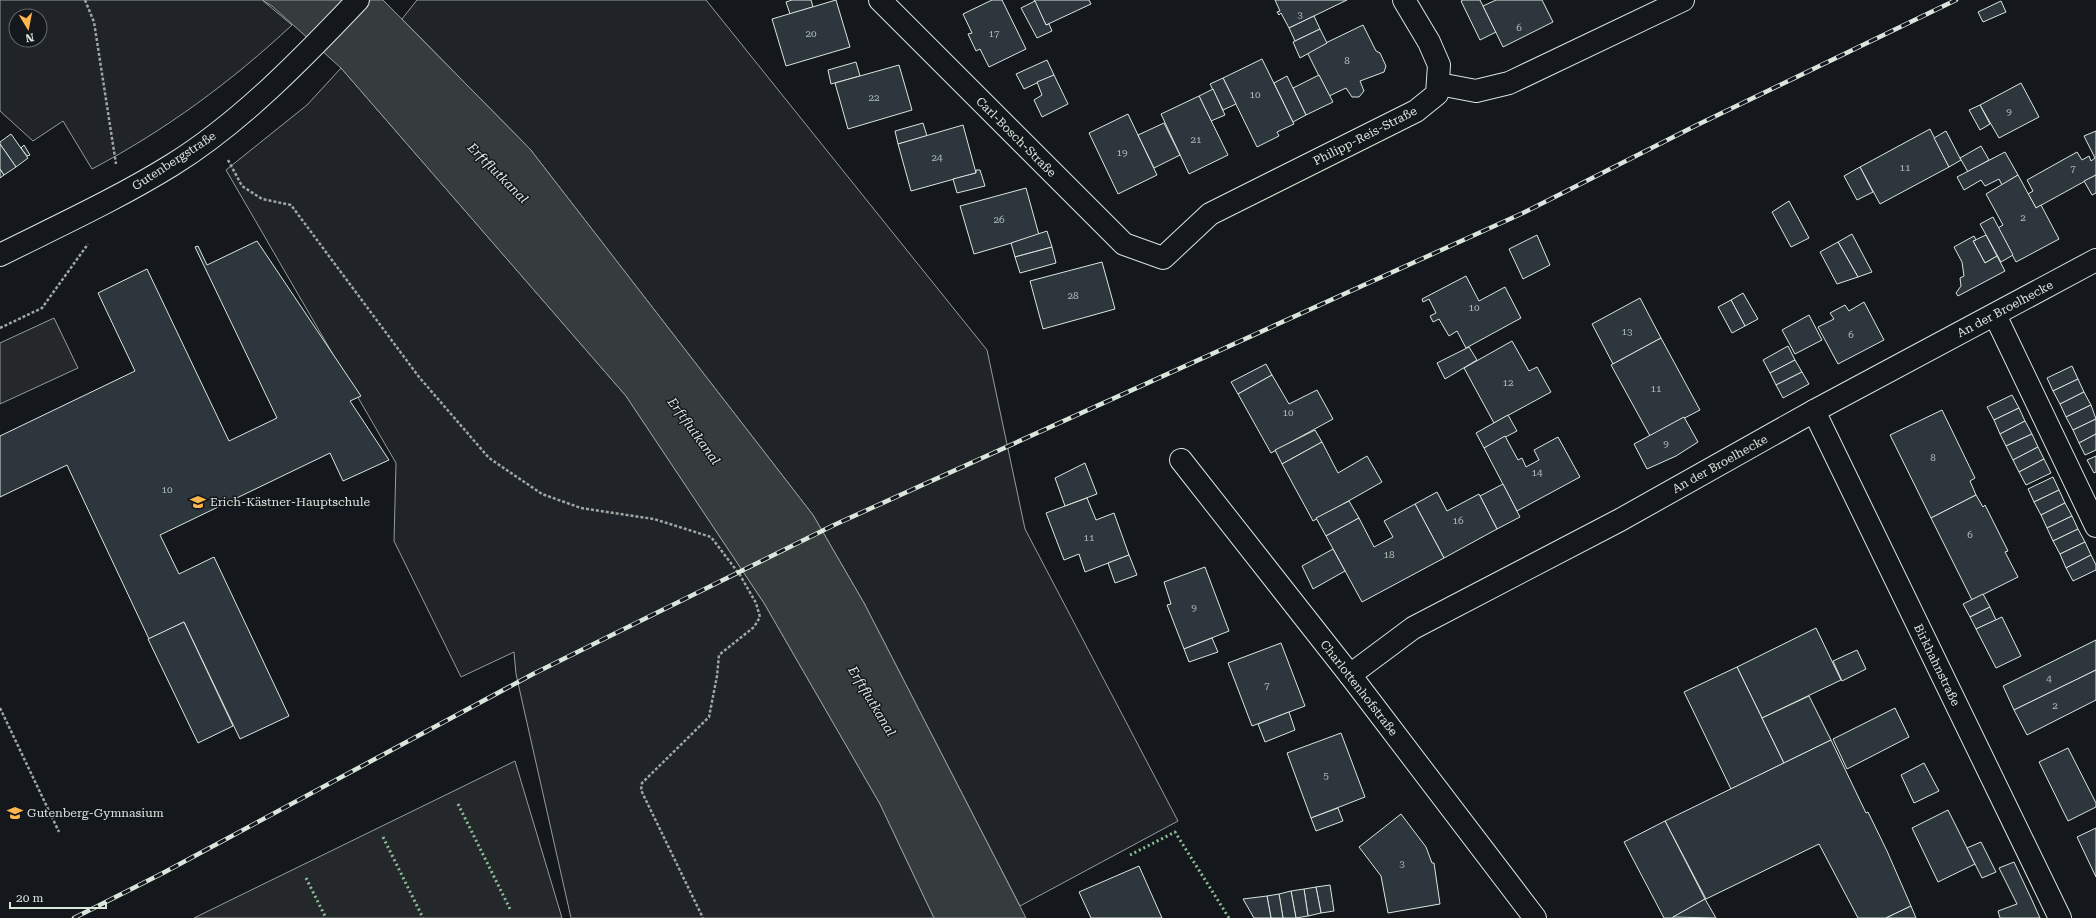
<svg xmlns="http://www.w3.org/2000/svg" width="2096" height="918" font-family="'Roboto Serif',serif">
<style>
.green{fill:#202428;stroke:#939e99;fill-rule:evenodd}
.parking{fill:#24282b;stroke:#939e99}
.water{fill:#363b3e;stroke:#939e99}
.building{fill:#2c363c;stroke:#d8e6dc}
.lines{fill:none;stroke-linecap:round;stroke-linejoin:round}
.minor-casing{stroke:#d8e6dc;stroke-width:24}
.path{stroke:#9da8a2;stroke-width:2.5;stroke-dasharray:3 2;stroke-linecap:butt}
.minor{stroke:#14181c;stroke-width:22}
.rail-casing{stroke:#d8e6dc;stroke-width:4.5}
.rail{stroke:#14181c;stroke-width:3;stroke-dasharray:9;stroke-linecap:butt}
.hedge{stroke:#8ac095;stroke-width:3;stroke-dasharray:2 3;stroke-linecap:butt}
.labels{text-anchor:middle;dominant-baseline:central;stroke-width:3;stroke-linejoin:round;paint-order:stroke}
.number-label{font-size:10px;fill:#adbab4}
.street-label{font-size:12px;fill:#d8e6dc;stroke:#14181c}
.poi-label{font-size:12px;fill:#d8e6dc;stroke:#14181c;text-anchor:start}
.water-label{font-size:13px;font-style:italic;fill:#d8e6dc;stroke:#14181c}
</style>
<rect width="100%" height="100%" fill="#14181c"/>
<g class="green">
<path d="M0 0H262L292 25C232 81 166 130 92 169L63 121 33 141 0 111ZM16 16H40V40H16Z"/>
<polygon points="417,0 706,0 987,350 1025,529 1178,821 1020,906 864,603 813,515 530,149 402,19"/>
<polygon points="341,68 626,396 764,603 880,804 934,918 571,918 516,674 514,652 461,677 394,541 396,463 226,170 307,105"/>
</g>
<g class="parking">
<polygon points="54,318 78,368 0,404 0,343"/>
<polygon points="515,761 562,918 194,918"/>
</g>
<polygon class="water" points="262,0 383,0 530,149 813,515 864,603 1026,918 934,918 880,804 764,603 626,396 341,68 272,6"/>
<g class="building">
<polygon points="792,0 811,0 813,7 790,14 786,2"/>
<polygon points="836,0 850,47 786,66 772,19"/>
<polygon points="992,0 1002,0 1026,49 989,67 980,49 976,51 968,34 972,33 963,14"/>
<polygon points="1034,0 1089,0 1091,4 1046,25"/>
<polygon points="1275,0 1347,0 1289,28 1281,13 1279,15 1277,12 1280,11"/>
<polygon points="1463,0 1480,0 1496,32 1480,40 1461,1"/>
<polygon points="1496,0 1542,0 1553,22 1503,47 1483,6"/>
<polygon points="1035,1 1046,25 1049,24 1052,31 1037,38 1021,8"/>
<polygon points="2001,1 2006,12 1983,22 1978,12"/>
<polygon points="1314,16 1320,29 1295,41 1289,28"/>
<polygon points="1363,25 1376,51 1380,53 1386,66 1384,72 1360,81 1364,91 1359,97 1352,97 1346,88 1329,96 1307,52"/>
<polygon points="1320,29 1327,43 1300,58 1293,42"/>
<polygon points="1262,59 1294,124 1277,132 1279,136 1257,147 1223,78"/>
<polygon points="1047,60 1054,75 1024,89 1016,74"/>
<polygon points="856,62 860,76 831,84 828,70"/>
<polygon points="899,65 912,110 848,129 835,83"/>
<polygon points="1054,75 1068,104 1042,117 1034,100 1042,95 1037,82"/>
<polygon points="1319,75 1333,102 1306,115 1293,88"/>
<polygon points="1287,76 1306,115 1293,122 1274,83"/>
<polygon points="1223,78 1236,104 1223,110 1210,84"/>
<polygon points="2021,83 2039,117 1999,138 1980,105"/>
<polygon points="1213,89 1225,115 1211,121 1199,96"/>
<polygon points="1199,96 1228,155 1189,174 1161,114"/>
<polygon points="1980,105 1990,124 1980,130 1969,110"/>
<polygon points="1128,114 1157,175 1118,194 1089,133"/>
<polygon points="923,123 927,136 898,144 895,131"/>
<polygon points="1164,123 1180,155 1154,168 1138,135"/>
<polygon points="963,125 976,173 911,191 898,144"/>
<polygon points="1930,129 1949,167 1880,204 1860,167"/>
<polygon points="1946,131 1961,160 1949,167 1934,138"/>
<polygon points="2096,131 2096,175 2036,208 2028,194 2033,191 2027,180 2077,152 2082,160 2089,156 2091,161 2095,158 2084,136"/>
<polygon points="11,134 28,158 16,167 0,144 0,142"/>
<polygon points="0,144 16,167 4,175 0,169"/>
<polygon points="24,145 30,155 27,156 21,148"/>
<polygon points="1981,146 1989,160 1968,172 1960,158"/>
<polygon points="2005,152 2018,175 2002,185 1999,179 1985,186 1981,180 1964,190 1957,177"/>
<polygon points="1860,167 1873,192 1857,200 1844,176"/>
<polygon points="0,169 4,175 0,178"/>
<polygon points="976,170 980,170 985,186 957,193 953,179 976,173"/>
<polygon points="2018,175 2036,208 2041,205 2059,239 2016,262 1998,228 2003,225 1986,194"/>
<polygon points="2096,175 2096,193 2092,195 2084,181"/>
<polygon points="1026,188 1039,235 974,254 960,206"/>
<polygon points="1789,201 1809,238 1791,247 1772,212"/>
<polygon points="1993,217 2013,255 2001,262 1980,224"/>
<polygon points="1047,231 1052,247 1015,257 1011,243"/>
<polygon points="1852,234 1872,272 1858,277 1838,242"/>
<polygon points="1537,235 1550,265 1523,279 1509,249"/>
<polygon points="1986,235 1997,256 1985,263 1973,241"/>
<polygon points="1974,236 1976,240 1973,241 1985,263 1997,256 2005,271 1958,296 1956,293 1961,286 1960,278 1964,276 1962,262 1954,247"/>
<polygon points="257,241 361,396 350,401 389,460 343,481 330,453 160,535 179,574 214,557 289,716 240,739 184,622 149,639 67,465 0,497 0,436 135,371 98,293 147,269 229,441 277,418 195,247 198,246 207,265"/>
<polygon points="1838,242 1858,277 1837,284 1820,252"/>
<polygon points="1052,247 1056,263 1020,273 1015,257"/>
<polygon points="1102,262 1115,309 1043,329 1030,281"/>
<polygon points="1466,276 1479,301 1505,287 1521,318 1466,348 1457,331 1449,336 1439,319 1433,322 1430,316 1436,313 1429,299 1423,302 1422,299"/>
<polygon points="1743,293 1758,319 1745,326 1731,300"/>
<polygon points="1640,298 1661,338 1613,364 1592,324"/>
<polygon points="1731,300 1745,326 1732,333 1718,307"/>
<polygon points="1864,302 1884,340 1838,364 1818,327 1834,319 1830,313 1845,305 1849,311"/>
<polygon points="1809,315 1822,340 1795,354 1782,330"/>
<polygon points="1661,338 1700,410 1650,436 1611,365"/>
<polygon points="1512,341 1529,371 1537,367 1551,392 1494,423 1464,368"/>
<polygon points="1788,346 1795,360 1770,373 1763,360"/>
<polygon points="1469,347 1477,360 1445,379 1437,363"/>
<polygon points="1795,360 1802,372 1776,385 1770,373"/>
<polygon points="1266,364 1272,375 1238,394 1231,382"/>
<polygon points="2072,366 2078,379 2053,391 2047,378"/>
<polygon points="1802,372 1809,384 1783,398 1776,385"/>
<polygon points="1272,375 1289,404 1317,390 1333,419 1271,453 1238,394"/>
<polygon points="2078,379 2084,392 2060,404 2053,391"/>
<polygon points="2084,392 2091,405 2066,417 2060,404"/>
<polygon points="2012,395 2019,408 1994,420 1987,407"/>
<polygon points="2091,405 2096,419 2073,430 2066,417"/>
<polygon points="2019,408 2025,421 2000,434 1994,420"/>
<polygon points="1942,410 1975,478 1970,481 1976,495 1931,518 1890,435"/>
<polygon points="1508,415 1517,431 1484,448 1476,433"/>
<polygon points="1684,417 1698,442 1676,456 1647,469 1634,444"/>
<polygon points="2096,419 2096,434 2079,443 2073,430"/>
<polygon points="2025,421 2032,434 2006,446 2000,434"/>
<polygon points="1315,430 1322,442 1282,464 1275,450"/>
<polygon points="2032,434 2038,447 2013,460 2006,446"/>
<polygon points="2096,434 2096,450 2085,455 2079,443"/>
<polygon points="1505,436 1518,460 1522,458 1526,467 1539,460 1534,450 1558,437 1580,477 1517,511 1484,448"/>
<polygon points="1322,442 1338,473 1367,456 1382,482 1313,521 1282,464"/>
<polygon points="2038,447 2044,459 2019,472 2013,460"/>
<polygon points="2096,456 2096,472 2094,473 2087,460"/>
<polygon points="2044,459 2051,473 2026,485 2019,472"/>
<polygon points="1085,463 1097,494 1065,506 1055,478"/>
<polygon points="2053,477 2059,490 2034,502 2028,489"/>
<polygon points="1503,484 1520,517 1497,529 1480,496"/>
<polygon points="2059,490 2065,503 2041,515 2034,502"/>
<polygon points="1437,492 1447,511 1479,494 1497,529 1444,558 1415,504"/>
<polygon points="1976,495 1983,507 1985,505 2008,551 2005,552 2018,577 1972,600 1931,518"/>
<polygon points="1087,498 1096,520 1114,513 1129,555 1085,572 1079,554 1064,560 1046,513"/>
<polygon points="1349,501 1359,518 1326,536 1316,518"/>
<polygon points="2065,503 2072,516 2047,528 2041,515"/>
<polygon points="1415,504 1444,558 1362,602 1326,536 1359,518 1374,547 1393,537 1384,521"/>
<polygon points="2072,516 2078,529 2053,541 2047,528"/>
<polygon points="2078,529 2085,542 2060,554 2053,541"/>
<polygon points="2085,542 2091,555 2066,568 2060,554"/>
<polygon points="1333,549 1345,571 1313,589 1302,566"/>
<polygon points="1129,555 1137,575 1115,583 1108,563"/>
<polygon points="2091,555 2096,565 2096,570 2073,581 2066,568"/>
<polygon points="1205,567 1229,631 1184,649 1167,605 1171,604 1164,582"/>
<polygon points="1983,594 1990,607 1970,617 1963,604"/>
<polygon points="1990,607 1996,620 1976,629 1970,617"/>
<polygon points="2002,617 2021,656 1996,668 1976,629"/>
<polygon points="184,622 233,726 198,743 148,639"/>
<polygon points="1816,628 1841,680 1762,718 1737,667"/>
<polygon points="1212,638 1218,652 1189,662 1184,649"/>
<polygon points="2096,640 2096,670 2014,710 2003,686"/>
<polygon points="1281,643 1305,706 1252,726 1228,663"/>
<polygon points="1857,650 1866,669 1842,681 1833,661"/>
<polygon points="1737,667 1784,763 1731,789 1684,692"/>
<polygon points="2096,670 2096,700 2027,735 2014,710"/>
<polygon points="1809,696 1831,740 1784,763 1762,718"/>
<polygon points="1895,708 1909,737 1847,769 1833,739"/>
<polygon points="1289,712 1295,730 1265,742 1258,724"/>
<polygon points="1341,733 1365,797 1311,818 1287,753"/>
<polygon points="1831,740 1866,813 1868,812 1887,851 1911,906 1886,918 1858,918 1819,844 1706,899 1665,821"/>
<polygon points="2068,748 2096,803 2096,807 2068,821 2039,762"/>
<polygon points="1924,763 1939,791 1914,803 1901,775"/>
<polygon points="1338,808 1343,821 1316,831 1311,818"/>
<polygon points="1948,810 1975,864 1938,882 1912,828"/>
<polygon points="1401,814 1426,847 1432,863 1434,863 1440,904 1388,913 1381,876 1359,847"/>
<polygon points="1665,821 1705,899 1672,918 1664,918 1624,842"/>
<polygon points="2096,828 2096,877 2077,837"/>
<polygon points="1981,842 1996,872 1982,878 1967,848"/>
<polygon points="2014,862 2031,898 2040,918 2000,918 1998,911 2017,904 1999,868"/>
<polygon points="1139,866 1162,918 1091,918 1079,892"/>
<polygon points="1330,885 1334,911 1321,913 1316,887"/>
<polygon points="1316,887 1321,913 1308,916 1304,889"/>
<polygon points="1304,889 1308,916 1296,918 1291,891"/>
<polygon points="1291,891 1296,918 1283,918 1279,894"/>
<polygon points="1279,894 1283,918 1271,918 1267,896"/>
<polygon points="1267,896 1271,918 1254,918 1243,899"/>
<polygon points="1705,899 1716,918 1673,917"/>
<polygon points="1911,906 1916,918 1886,918"/>
</g>
<g class="lines">
<defs>
<g id="minor">
<polyline points="880,0 1124,244 1163,258 1210,214 1416,111 1437,94 1439,65 1429,42 1404,0"/>
<polyline points="1439,84 1476,91 1509,83 1683,0"/>
<path d="M0 255C58 226 117 199 172 165 240 123 303 58 358 0"/>
<polyline points="1995,315 2096,526"/>
<polyline points="1814,411 2060,918"/>
<polyline points="1181,460 1350,675 1535,918"/>
<polyline points="1350,675 1413,628 1620,520 1814,411 2096,260"/>
</g>
</defs>
<use href="#minor" class="minor-casing"/>
<g class="path">
<polyline points="85,0 94,22 116,164"/>
<polyline points="228,160 242,186 262,199 291,205 419,377 489,458 542,494 581,508 654,519 711,537 740,575 756,603 760,617 754,627 719,655 717,676 709,717 642,783 641,790 703,918"/>
<polyline points="0,328 42,308 88,244"/>
<polyline points="0,708 59,832"/>
</g>
<use href="#minor" class="minor"/>
<defs>
<polyline id="rail" points="74,918 163,873 533,674 834,525 1523,213 1697,125 1956,0"/>
</defs>
<use href="#rail" class="rail-casing"/>
<use href="#rail" class="rail"/>
<g class="hedge">
<polyline points="458,804 511,911"/>
<polyline points="383,837 423,918"/>
<polyline points="1130,855 1175,832 1229,918"/>
<polyline points="306,878 326,918"/>
</g>
</g>
<defs>
<symbol id="school-bare" viewBox="-9 -9 18 18"><path d="M0-5L7-2L0 1L-7-2ZM-4 1L0 2.5L4 1V4Q0 6-4 4Z" fill="#ffb74d" stroke="#14181c" stroke-width="2.5" paint-order="stroke"/></symbol>
</defs>
<g fill-rule="evenodd">
<use href="#school-bare" x="187" y="491" width="22" height="22"/>
<use href="#school-bare" x="4" y="802" width="22" height="22"/>
</g>
<g class="labels">
<g class="number-label">
<text x="1300" y="14">3</text>
<text x="1519" y="27">6</text>
<text x="811" y="33">20</text>
<text x="994" y="33">17</text>
<text x="1347" y="60">8</text>
<text x="1255" y="94">10</text>
<text x="874" y="97">22</text>
<text x="2009" y="111">9</text>
<text x="1196" y="139">21</text>
<text x="1122" y="152">19</text>
<text x="937" y="157">24</text>
<text x="1905" y="167">11</text>
<text x="2073" y="168">7</text>
<text x="2023" y="217">2</text>
<text x="999" y="219">26</text>
<text x="1073" y="295">28</text>
<text x="1474" y="307">10</text>
<text x="1627" y="331">13</text>
<text x="1851" y="334">6</text>
<text x="1508" y="382">12</text>
<text x="1656" y="388">11</text>
<text x="1288" y="412">10</text>
<text x="1666" y="443">9</text>
<text x="1933" y="457">8</text>
<text x="1537" y="472">14</text>
<text x="167" y="489">10</text>
<text x="1458" y="520">16</text>
<text x="1970" y="534">6</text>
<text x="1089" y="537">11</text>
<text x="1389" y="554">18</text>
<text x="1194" y="607">9</text>
<text x="2049" y="678">4</text>
<text x="1267" y="685">7</text>
<text x="2055" y="705">2</text>
<text x="1326" y="775">5</text>
<text x="1402" y="863">3</text>
</g>
<g class="street-label">
<text transform="translate(1365 136) rotate(-27)">Philipp-Reis-Straße</text>
<text transform="translate(1016 137) rotate(45)">Carl-Bosch-Straße</text>
<text transform="translate(174 161) rotate(-33)">Gutenbergstraße</text>
<text transform="translate(2005 309) rotate(-28)">An der Broelhecke</text>
<text transform="translate(1720 464) rotate(-29)">An der Broelhecke</text>
<text transform="translate(1937 665) rotate(64)">Birkhahnstraße</text>
<text transform="translate(1359 688) rotate(52)">Charlottenhofstraße</text>
</g>
<g class="poi-label">
<text x="210" y="502">Erich-Kästner-Hauptschule</text>
<text x="27" y="813">Gutenberg-Gymnasium</text>
</g>
<g class="water-label">
<text transform="translate(498 173) rotate(45)">Erftflutkanal</text>
<text transform="translate(694 431) rotate(54)">Erftflutkanal</text>
<text transform="translate(872 701) rotate(59)">Erftflutkanal</text>
</g>
</g>
<g transform="translate(28 28) rotate(170)"><circle r="19" fill="#14181c" stroke="#626a69"/>
<path d="M0-3L7 15L0 10L-7 15Z" fill="#ffb74d"/>
<text y="-6" font-size="11" font-weight="bold" text-anchor="middle" fill="#d8e6dc">N</text>
</g>
<path d="M10 902v6h96v-6" fill="none" stroke="#d8e6dc" stroke-width="2"/>
<text x="16" y="902" font-size="12" fill="#d8e6dc" stroke="#14181c" stroke-width="3" paint-order="stroke">20 m</text>
</svg>
